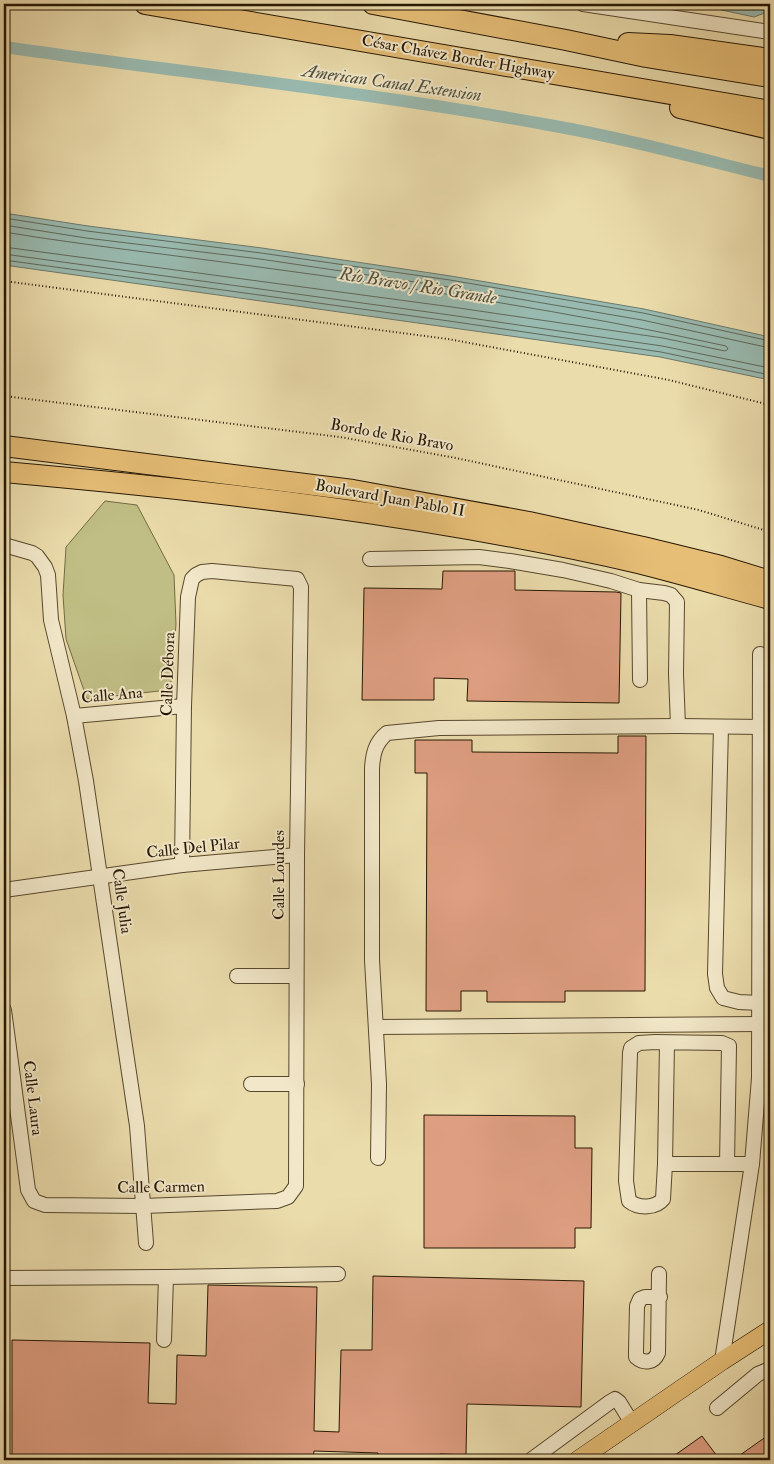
<svg xmlns="http://www.w3.org/2000/svg" width="774" height="1464" font-family="'IM FELL Double Pica',serif">
<style>
.green{fill:#c0be84;stroke:#736a44}
.water{fill:#99bab0;stroke:#6b796b}
.lines{fill:none;stroke-linecap:round;stroke-linejoin:round}
.shore{stroke:#60685a;stroke-width:1}
.canal{stroke:#99bab0;stroke-width:12}
.building{fill:#de9e81;stroke:#261703}
.minor-casing{stroke:#57482d;stroke-width:16}
.major-casing{stroke:#261703;stroke-width:19}
.highway-casing{stroke:#261703;stroke-width:22}
.path{stroke:#261703;stroke-width:2;stroke-dasharray:1 2.5;stroke-linecap:butt}
.minor{stroke:#f2e8c9;stroke-width:14}
.major{stroke:#e6be76;stroke-width:18}
.highway{stroke:#e6be76;stroke-width:20}
.labels{text-anchor:middle;dominant-baseline:central;stroke-width:4;stroke-linejoin:round;paint-order:stroke}
.street-label{font-size:16px;fill:#261703;stroke:#f2e8c9}
.water-label{font-size:18px;font-style:italic;fill:#4e5040;stroke:#f2e8c9}
</style>
<rect width="100%" height="100%" fill="#ebdcac"/>
<filter id="stains"><feTurbulence type="fractalNoise" baseFrequency=".004" numOctaves="4"/><feColorMatrix values="0 0 0 0 .2 0 0 0 0 .09 0 0 0 0 .02 0 0 0 .5 -.17"/></filter>
<radialGradient id="worn" r=".72"><stop offset=".6" stop-color="#630" stop-opacity="0"/><stop offset="1" stop-color="#630" stop-opacity=".3"/></radialGradient>
<polygon class="green" points="105,501 137,505 174,575 176,624 172,679 168,690 87,699 66,639 63,595 66,547"/>
<g class="water">
<polygon points="694,4 764,4 766,8 765,13 754,17"/>
<polygon points="4,213 88,226 262,248 451,276 644,309 770,337 770,380 660,357 4,265"/>
</g>
<g class="lines">
<g class="shore">
<polyline points="4,218 87,231 261,253 450,280 643,313 770,341"/>
<polyline points="4,225 86,238 260,259 449,287 642,320 770,348"/>
<path d="M4 232C89 246 174 255 259 267 415 288 572 312 726 346L728 349 725 351 663 338 452 307 4 247"/>
<polyline points="4,254 450,315 662,346 770,368"/>
<polyline points="4,260 449,321 661,352 770,375"/>
</g>
<path class="canal" d="M4 47C186 73 369 92 549 125 624 138 697 158 770 176"/>
</g>
<g class="building">
<polygon points="443,571 515,571 515,590 616,592 621,593 619,703 467,701 468,679 434,678 434,700 362,700 364,588 442,589"/>
<polygon points="618,736 646,736 645,991 565,991 565,1002 487,1002 487,991 461,991 461,1011 426,1011 427,773 415,773 415,740 472,740 472,752 618,753"/>
<polygon points="424,1115 575,1116 575,1148 592,1148 591,1228 575,1228 575,1248 424,1248"/>
<polygon points="373,1276 584,1281 581,1407 467,1404 466,1455 440,1454 440,1460 378,1460 378,1453 314,1451 313,1460 12,1460 12,1340 150,1343 148,1403 176,1404 177,1355 206,1356 208,1285 317,1287 314,1431 339,1432 341,1350 372,1350"/>
<polygon points="770,1434 770,1460 733,1460"/>
<polygon points="702,1436 720,1460 668,1460"/>
</g>
<g class="lines">
<defs>
<g id="minor">
<polyline points="583,4 770,32"/>
<polyline points="4,545 32,553 37,556 45,567 48,575 51,620 74,716 86,781 122,1026 137,1126 146,1243"/>
<polyline points="370,559 479,557 510,561 563,570 611,581 639,590 664,593 671,595 677,602 676,674 678,726"/>
<polyline points="639,590 640,680"/>
<polyline points="74,716 184,706"/>
<polyline points="721,727 715,974 717,988 723,998 739,1002 760,1003"/>
<polyline points="4,890 182,865 297,855"/>
<polyline points="237,976 296,976"/>
<polyline points="4,1010 28,1190 34,1201 45,1205 143,1206 277,1201 288,1197 296,1186 297,855 301,587 297,579 212,571 202,572 196,575 192,579 188,597 184,706 182,865"/>
<polyline points="376,1027 759,1024"/>
<path d="M667 1043 665 1164 663 1199C656 1208 639 1209 629 1201L626 1181 630 1053 631 1048 639 1043 655 1042 722 1043 729 1046 727 1164"/>
<polyline points="251,1084 297,1084"/>
<path d="M378 1158 379 1084 372 960V768C373 754 375 743 387 733L439 728 678 726 770 727"/>
<polyline points="665,1164 752,1164"/>
<path d="M659 1274 658 1353C654 1363 644 1364 636 1357V1351L637 1306 640 1299 645 1297H660"/>
<polyline points="166,1277 338,1274"/>
<polyline points="4,1278 166,1277 164,1340"/>
<polyline points="722,1361 752,1164 759,1078 760,654"/>
<polyline points="717,1408 758,1374 770,1369"/>
<polyline points="531,1460 610,1402 615,1399 619,1402 632,1423"/>
</g>
<polyline id="major" points="578,1460 722,1361 770,1330"/>
<g id="highway">
<polyline points="145,4 770,111"/>
<polyline points="373,4 566,40 646,57 770,77"/>
<polyline points="628,43 670,45 770,59"/>
<polyline points="680,108 770,129"/>
<polyline points="4,446 353,490 529,522 643,547 721,566 770,581"/>
<path d="M4 472C217 491 429 515 638 563 682 574 726 587 770 599"/>
</g>
</defs>
<use href="#minor" class="minor-casing"/>
<use href="#major" class="major-casing"/>
<use href="#highway" class="highway-casing"/>
<g class="path">
<polyline points="4,281 448,339 669,380 770,405"/>
<polyline points="4,396 340,437 456,458 699,510 770,532"/>
</g>
<use href="#minor" class="minor"/>
<use href="#major" class="major"/>
<use href="#highway" class="highway"/>
</g>
<g class="labels">
<g class="street-label">
<text transform="translate(458 57) rotate(10)">César Chávez Border Highway</text>
<text transform="translate(392 435) rotate(10)">Bordo de Rio Bravo</text>
<text transform="translate(390 498) rotate(10)">Boulevard Juan Pablo II</text>
<text transform="translate(168 674) rotate(-88)">Calle Débora</text>
<text transform="translate(112 695) rotate(-5)">Calle Ana</text>
<text transform="translate(193 848) rotate(-6)">Calle Del Pilar</text>
<text transform="translate(279 875) rotate(-90)">Calle Lourdes</text>
<text transform="translate(122 901) rotate(82)">Calle Julia</text>
<text transform="translate(33 1098) rotate(83)">Calle Laura</text>
<text transform="translate(161 1187) rotate(-1)">Calle Carmen</text>
</g>
<g class="water-label">
<text transform="translate(392 83) rotate(8)">American Canal Extension</text>
<text transform="translate(418 286) rotate(9)">Río Bravo / Rio Grande</text>
</g>
</g>
<rect width="774" height="1464" fill="none" stroke="#ebdcac" stroke-width="20"/>
<rect x="5" y="5" width="764" height="1454" fill="none" stroke="#261703" stroke-width="2.5"/>
<rect x="10" y="10" width="754" height="1444" fill="none" stroke="#261703"/>
<rect width="100%" height="100%" filter="url(#stains)"/>
<rect width="100%" height="100%" fill="url(#worn)"/>
</svg>
